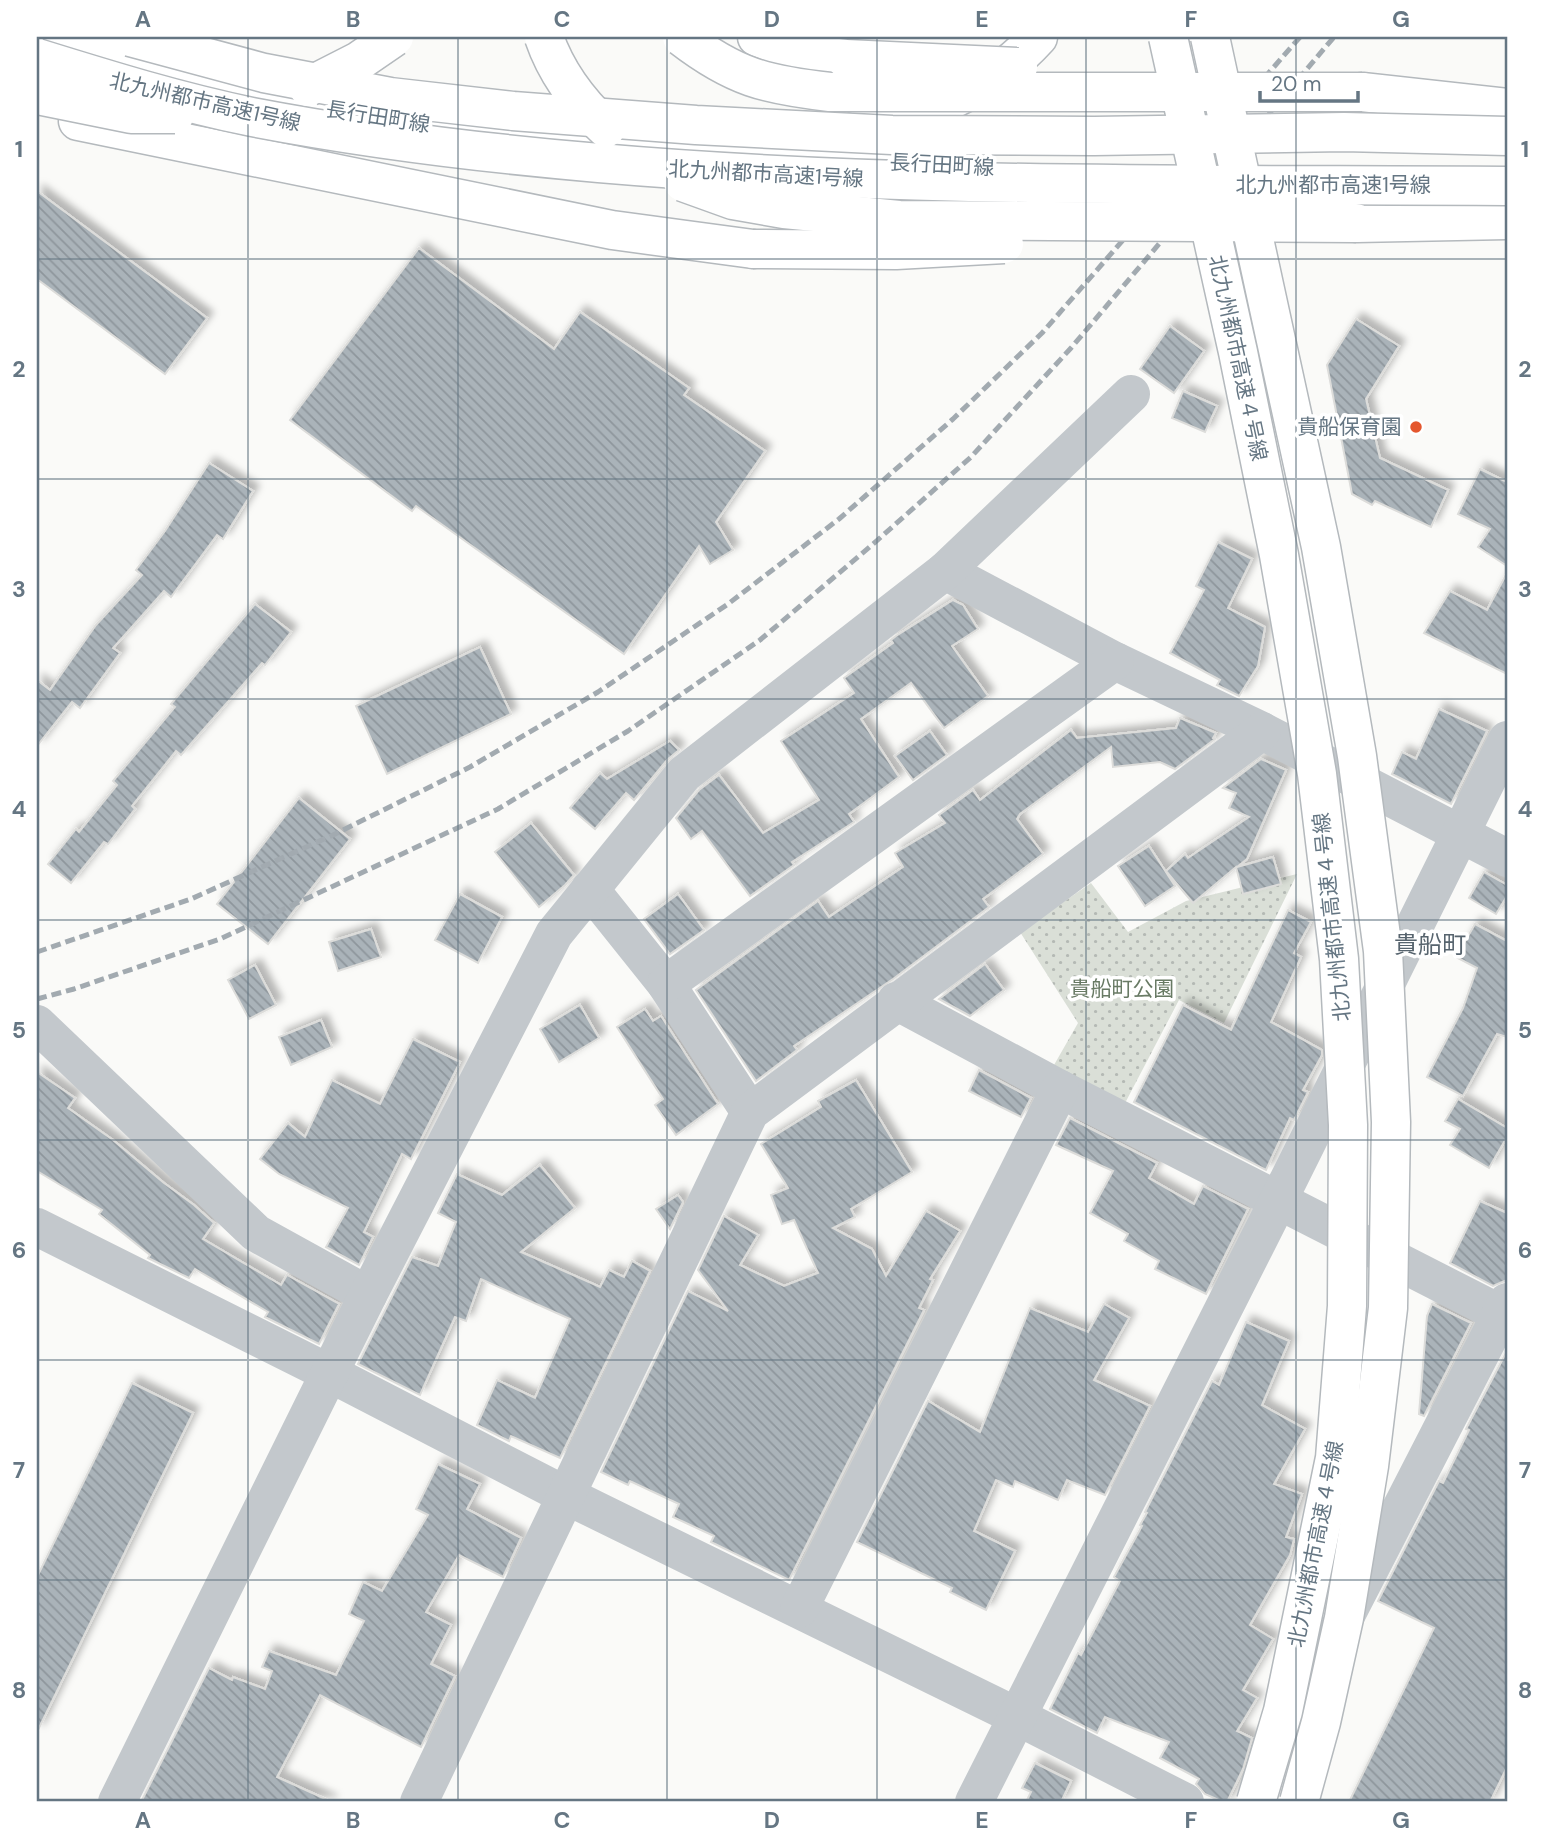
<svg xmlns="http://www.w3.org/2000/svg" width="1544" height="1839" font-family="'DM Sans','Noto Sans JP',sans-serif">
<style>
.park{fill:url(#park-dots)}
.building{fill:url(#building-back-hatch);stroke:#dcdcda;stroke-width:2;filter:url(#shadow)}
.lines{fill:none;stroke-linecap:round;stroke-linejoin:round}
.major-casing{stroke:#b5babe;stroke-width:41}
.highway-casing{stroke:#b4b9bd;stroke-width:41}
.minor{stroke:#c3c8cc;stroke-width:38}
.major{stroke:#fff;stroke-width:38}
.highway{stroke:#fff;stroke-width:38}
.rail{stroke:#a2aab0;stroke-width:5;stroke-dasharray:10 5;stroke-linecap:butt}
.highway-bridge-casing{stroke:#b4b9bd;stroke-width:41;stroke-linecap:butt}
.highway-bridge{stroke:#fff;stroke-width:38}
.grid{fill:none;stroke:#657683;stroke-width:2;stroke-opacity:0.55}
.poi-dot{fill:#e4572e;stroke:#fff;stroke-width:2.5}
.labels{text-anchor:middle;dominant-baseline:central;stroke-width:7;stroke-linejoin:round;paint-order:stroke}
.street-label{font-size:21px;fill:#657683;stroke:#fff}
.poi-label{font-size:21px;fill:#657683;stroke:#fff;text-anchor:end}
.park-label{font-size:21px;fill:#687a64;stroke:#fff}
.quarter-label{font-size:24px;fill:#57646e;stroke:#fff}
.neatline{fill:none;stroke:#657683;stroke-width:2.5}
.grid-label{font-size:23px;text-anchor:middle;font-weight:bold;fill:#657683}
</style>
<defs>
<pattern id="park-dots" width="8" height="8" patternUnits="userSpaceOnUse" patternTransform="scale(1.75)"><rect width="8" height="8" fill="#dadfd7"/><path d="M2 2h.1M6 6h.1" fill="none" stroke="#b4b9b4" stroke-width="1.8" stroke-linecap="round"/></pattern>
<pattern id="building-back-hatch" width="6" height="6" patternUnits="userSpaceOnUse" patternTransform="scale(1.75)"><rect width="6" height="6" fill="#aab3b9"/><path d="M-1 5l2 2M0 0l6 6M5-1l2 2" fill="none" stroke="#8e969c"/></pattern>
<filter id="shadow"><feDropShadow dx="6" dy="-6" stdDeviation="3.5" flood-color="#0004"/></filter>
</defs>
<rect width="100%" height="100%" fill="#fafaf8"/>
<polygon class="park" points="1297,874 1224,1023 1179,1000 1123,1107 1050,1072 1078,1023 1020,932 1091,883 1128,932 1186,901"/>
<g class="building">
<polygon points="37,191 207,318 165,374 37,279"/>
<polygon points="419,248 554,349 580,312 689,388 684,395 765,451 716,522 733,550 710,564 699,546 624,654 416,506 412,511 290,420"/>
<polygon points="1356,319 1399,346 1366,399 1380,458 1448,490 1431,527 1375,501 1372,505 1352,494 1327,365"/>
<polygon points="1170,326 1204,351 1174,393 1140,369"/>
<polygon points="1183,391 1217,406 1205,432 1172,418"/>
<polygon points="209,463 253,491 223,539 217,535 171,597 164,591 113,648 120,653 80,708 72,702 37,746 37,680 50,690 96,625 142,575 136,570 165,531"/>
<polygon points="1480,469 1507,482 1507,566 1478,547 1490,529 1458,514"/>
<polygon points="1218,542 1252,559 1228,608 1265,627 1258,666 1239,696 1217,685 1220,680 1170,653 1204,590 1196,586"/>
<polygon points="1507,573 1507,674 1424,633 1450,591 1487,610"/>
<polygon points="953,600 963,605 978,629 952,646 988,696 944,728 911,683 861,719 899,777 849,814 854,822 792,862 794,865 750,896 702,831 691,839 676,818 699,790 719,775 763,833 819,800 781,741 854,693 844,678 893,643 891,640 896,636"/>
<polygon points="255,604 291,632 265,665 262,663 181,755 176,751 132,806 135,809 108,844 104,842 71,883 48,864 76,829 79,832 117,785 113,781 175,707 171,704"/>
<polygon points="480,647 511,714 387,774 356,706"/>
<polygon points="1439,709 1487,731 1451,804 1392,774 1402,752 1416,759"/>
<polygon points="1180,718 1216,733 1213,738 1215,739 1175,769 1160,762 1113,767 1111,747 1020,814 1017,819 1043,854 983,899 989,907 893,979 794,1046 797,1050 756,1081 696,990 818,901 829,917 903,867 895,853 945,823 939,815 973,790 980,800 1071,730 1077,738 1176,728"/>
<polygon points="930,731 947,755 913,780 895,756"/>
<polygon points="670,741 679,750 667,760 634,800 626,793 595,829 570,808 600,773 607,779"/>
<polygon points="1261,759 1286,770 1247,859 1237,867 1273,857 1281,884 1243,894 1236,867 1193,903 1166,871 1185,854 1188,858 1249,817 1229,808 1236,793 1223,788"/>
<polygon points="299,798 350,839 268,944 217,904"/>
<polygon points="531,823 574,875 565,885 539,907 495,852"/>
<polygon points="1149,846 1175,886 1145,906 1118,866"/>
<polygon points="1484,872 1507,885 1507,896 1496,914 1469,898"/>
<polygon points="460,894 502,917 478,963 435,940"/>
<polygon points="678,894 704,930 670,954 644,919"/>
<polygon points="1288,910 1311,922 1294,953 1301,957 1271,1022 1322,1050 1322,1055 1303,1090 1308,1092 1294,1120 1290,1118 1266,1170 1134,1102 1183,1005 1231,1030"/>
<polygon points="1475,924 1507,941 1507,1037 1497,1034 1463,1096 1427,1077 1463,1008 1477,968 1456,957"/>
<polygon points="371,929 381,957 338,971 329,942"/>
<polygon points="985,964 1004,990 970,1016 939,999"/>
<polygon points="255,965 276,1005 249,1019 228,980"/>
<polygon points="580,1005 599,1038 559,1062 540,1029"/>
<polygon points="645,1009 653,1021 661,1016 718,1104 676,1135 655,1105 663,1099 617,1027"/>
<polygon points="321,1020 332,1047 291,1065 279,1037"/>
<polygon points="413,1039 460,1062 411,1159 402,1154 364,1232 373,1237 359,1265 326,1247 348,1208 279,1174 260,1159 288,1123 305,1137 332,1080 380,1104"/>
<polygon points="979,1070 1031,1098 1021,1117 969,1091"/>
<polygon points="37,1072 75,1098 68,1108 113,1140 164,1183 194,1205 214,1223 203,1239 281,1285 287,1275 339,1304 319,1344 265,1317 268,1312 195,1269 189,1278 148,1258 150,1255 99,1214 102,1210 37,1171"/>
<polygon points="856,1080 912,1172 851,1209 855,1217 833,1228 872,1249 886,1276 926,1211 960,1231 930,1279 933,1280 919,1308 924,1310 789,1580 711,1542 714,1536 673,1517 679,1504 630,1481 628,1485 601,1472 688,1291 728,1311 698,1270 724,1216 758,1235 740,1265 784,1286 818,1273 794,1220 782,1224 771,1195 788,1188 761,1144 821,1107 818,1101"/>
<polygon points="1458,1099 1507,1128 1507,1137 1489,1168 1450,1145 1460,1129 1445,1121"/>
<polygon points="1070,1118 1157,1163 1149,1178 1194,1204 1203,1186 1248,1209 1206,1294 1155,1269 1159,1261 1124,1241 1128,1234 1090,1213 1113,1171 1056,1145"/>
<polygon points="540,1165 575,1208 521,1252 600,1287 609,1270 624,1277 632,1261 650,1271 560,1458 511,1436 509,1441 477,1425 497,1380 535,1398 570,1319 481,1279 466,1321 455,1317 420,1395 358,1364 412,1257 438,1266 456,1222 438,1213 457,1174 502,1195"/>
<polygon points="678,1195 683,1202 670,1229 656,1209"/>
<polygon points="1480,1201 1507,1213 1507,1280 1493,1286 1450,1263"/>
<polygon points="1104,1304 1129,1318 1094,1380 1150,1406 1105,1495 1067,1480 1058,1500 1015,1481 1013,1487 996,1480 974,1531 1015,1551 986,1610 950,1592 952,1588 857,1542 928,1401 980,1432 1030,1308 1088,1332"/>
<polygon points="1432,1304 1471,1323 1424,1416 1419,1414 1427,1316"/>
<polygon points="1246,1322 1289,1341 1262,1405 1305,1429 1274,1484 1302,1494 1286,1537 1294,1539 1290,1555 1250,1625 1273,1639 1243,1690 1257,1698 1237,1731 1252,1738 1243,1769 1227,1802 1223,1802 1205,1794 1196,1784 1199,1779 1160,1758 1169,1742 1105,1717 1097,1733 1050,1709 1078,1653 1081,1655 1120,1581 1114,1577 1142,1526 1140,1525 1147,1513 1145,1512 1212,1381 1219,1385"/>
<polygon points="1507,1351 1507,1767 1490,1802 1349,1802 1434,1628 1378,1601 1439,1481 1443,1483 1469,1430 1466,1429"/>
<polygon points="132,1383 193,1413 37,1732 37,1577"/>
<polygon points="438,1464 480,1484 467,1509 521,1538 503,1577 459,1555 426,1612 451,1625 431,1664 455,1676 421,1747 320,1695 277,1777 332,1802 141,1802 209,1668 232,1680 233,1677 265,1689 272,1671 262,1667 269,1651 336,1675 364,1621 349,1614 363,1582 382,1591 428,1515 416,1509"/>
<polygon points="1035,1763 1071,1781 1061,1802 1026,1802 1031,1792 1022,1788"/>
</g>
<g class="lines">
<defs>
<polyline id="major" points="53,37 161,70 296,104 444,128 658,148 890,162"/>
<g id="highway">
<polyline points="757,37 802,54 846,59"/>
<polyline points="1362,92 1507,108"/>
<polyline points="78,121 612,230 753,249"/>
<path d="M858 130C928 113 989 91 1038 37"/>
<polyline points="658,148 748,146 782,142"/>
<polyline points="1356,223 1507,220"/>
</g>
</defs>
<use href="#major" class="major-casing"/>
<use href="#highway" class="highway-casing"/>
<g class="minor">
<polyline points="945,571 1115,661 1262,731 1507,858"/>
<polyline points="590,889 666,984 750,1112"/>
<polyline points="666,984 1115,661"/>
<polyline points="896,1001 1060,1089 1501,1314"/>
<polyline points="37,1024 256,1233 368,1295"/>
<polyline points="37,1227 331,1374 565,1495 1018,1717 1185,1802"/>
<polyline points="799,1609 1060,1089"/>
<polyline points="1283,1738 1507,1302"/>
<polyline points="117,1802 368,1295 554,934 684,774 945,571 1131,394"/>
<polyline points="419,1802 750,1112 1262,731"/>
<polyline points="974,1802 1278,1201 1507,740"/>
</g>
<use href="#major" class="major"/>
<use href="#highway" class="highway"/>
<g class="rail">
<polyline points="37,952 191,899 333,835 470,767 598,692 728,604 839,519 953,419 1042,333 1300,37"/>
<polyline points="37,999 74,989 220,939 498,809 628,731 760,640 872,545 971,457 1071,348 1334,37"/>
</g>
<defs>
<g id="highway-bridge">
<polyline points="130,37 264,73 390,97 513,111 696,125 892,135 1094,136 1344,132 1507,136"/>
<path d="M544 37C556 72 578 102 606 128"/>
<path d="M682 37C734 77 766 85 830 92H1362"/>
<polyline points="1168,37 1238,352 1279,555 1317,774 1339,959 1348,1125 1347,1306 1335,1458 1283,1711 1256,1802"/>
<polyline points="1210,37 1321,547 1357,756 1383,951 1391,1122 1388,1308 1369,1466 1344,1618 1321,1722 1299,1802"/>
<path d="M37 58C108 80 179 102 252 117 367 139 482 153 599 163 901 189 1205 184 1507 186"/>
<polyline points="846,59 1018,67"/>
<polyline points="308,87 359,61 394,37"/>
<polyline points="37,95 131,114 175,114"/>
<polyline points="683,182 733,200 784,209 899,220 1356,223"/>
<polyline points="753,249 896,250 1004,244"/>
</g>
</defs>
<use href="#highway-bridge" class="highway-bridge-casing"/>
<use href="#highway-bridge" class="highway-bridge"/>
</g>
<path class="grid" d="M248 37V1802M458 37V1802M667 37V1802M877 37V1802M1086 37V1802M1296 37V1802M37 259H1507M37 479H1507M37 699H1507M37 920H1507M37 1140H1507M37 1360H1507M37 1580H1507"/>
<circle class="poi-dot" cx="1416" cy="427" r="7"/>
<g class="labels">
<g class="street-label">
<text transform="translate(205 102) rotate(13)">北九州都市高速1号線</text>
<text transform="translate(378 117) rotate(9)">長行田町線</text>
<text transform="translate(942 165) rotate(3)">長行田町線</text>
<text transform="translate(766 174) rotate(3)">北九州都市高速1号線</text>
<text x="1333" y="185">北九州都市高速1号線</text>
<text transform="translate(1238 358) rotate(78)">北九州都市高速４号線</text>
<text transform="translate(1332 917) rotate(-96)">北九州都市高速４号線</text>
<text transform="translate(1316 1544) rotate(-79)">北九州都市高速４号線</text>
</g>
<g class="poi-label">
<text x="1402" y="427">貴船保育園</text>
</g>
<g class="park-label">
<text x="1122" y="989">貴船町公園</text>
</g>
<g class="quarter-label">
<text x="1430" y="944">貴船町</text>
</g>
</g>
<rect width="1544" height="1839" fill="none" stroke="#ffffff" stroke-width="77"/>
<path d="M1260 91v10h98v-10" fill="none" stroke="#657683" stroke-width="3.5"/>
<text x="1271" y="91" font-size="21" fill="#657683" stroke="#ffffff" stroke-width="5" paint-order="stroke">20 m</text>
<rect x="38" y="38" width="1468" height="1762" class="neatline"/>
<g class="grid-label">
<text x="143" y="27">A</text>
<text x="353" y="27">B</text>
<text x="562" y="27">C</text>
<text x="772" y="27">D</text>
<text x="982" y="27">E</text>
<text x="1191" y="27">F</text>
<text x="1401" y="27">G</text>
<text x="19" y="157">1</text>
<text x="1525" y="157">1</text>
<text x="19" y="377">2</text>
<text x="1525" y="377">2</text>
<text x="19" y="597">3</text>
<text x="1525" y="597">3</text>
<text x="19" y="817">4</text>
<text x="1525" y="817">4</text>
<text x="19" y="1038">5</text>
<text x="1525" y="1038">5</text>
<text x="19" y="1258">6</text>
<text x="1525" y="1258">6</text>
<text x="19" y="1478">7</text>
<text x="1525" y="1478">7</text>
<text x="19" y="1698">8</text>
<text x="1525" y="1698">8</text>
<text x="143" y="1828">A</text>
<text x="353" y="1828">B</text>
<text x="562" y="1828">C</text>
<text x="772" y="1828">D</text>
<text x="982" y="1828">E</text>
<text x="1191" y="1828">F</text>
<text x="1401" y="1828">G</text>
</g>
</svg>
